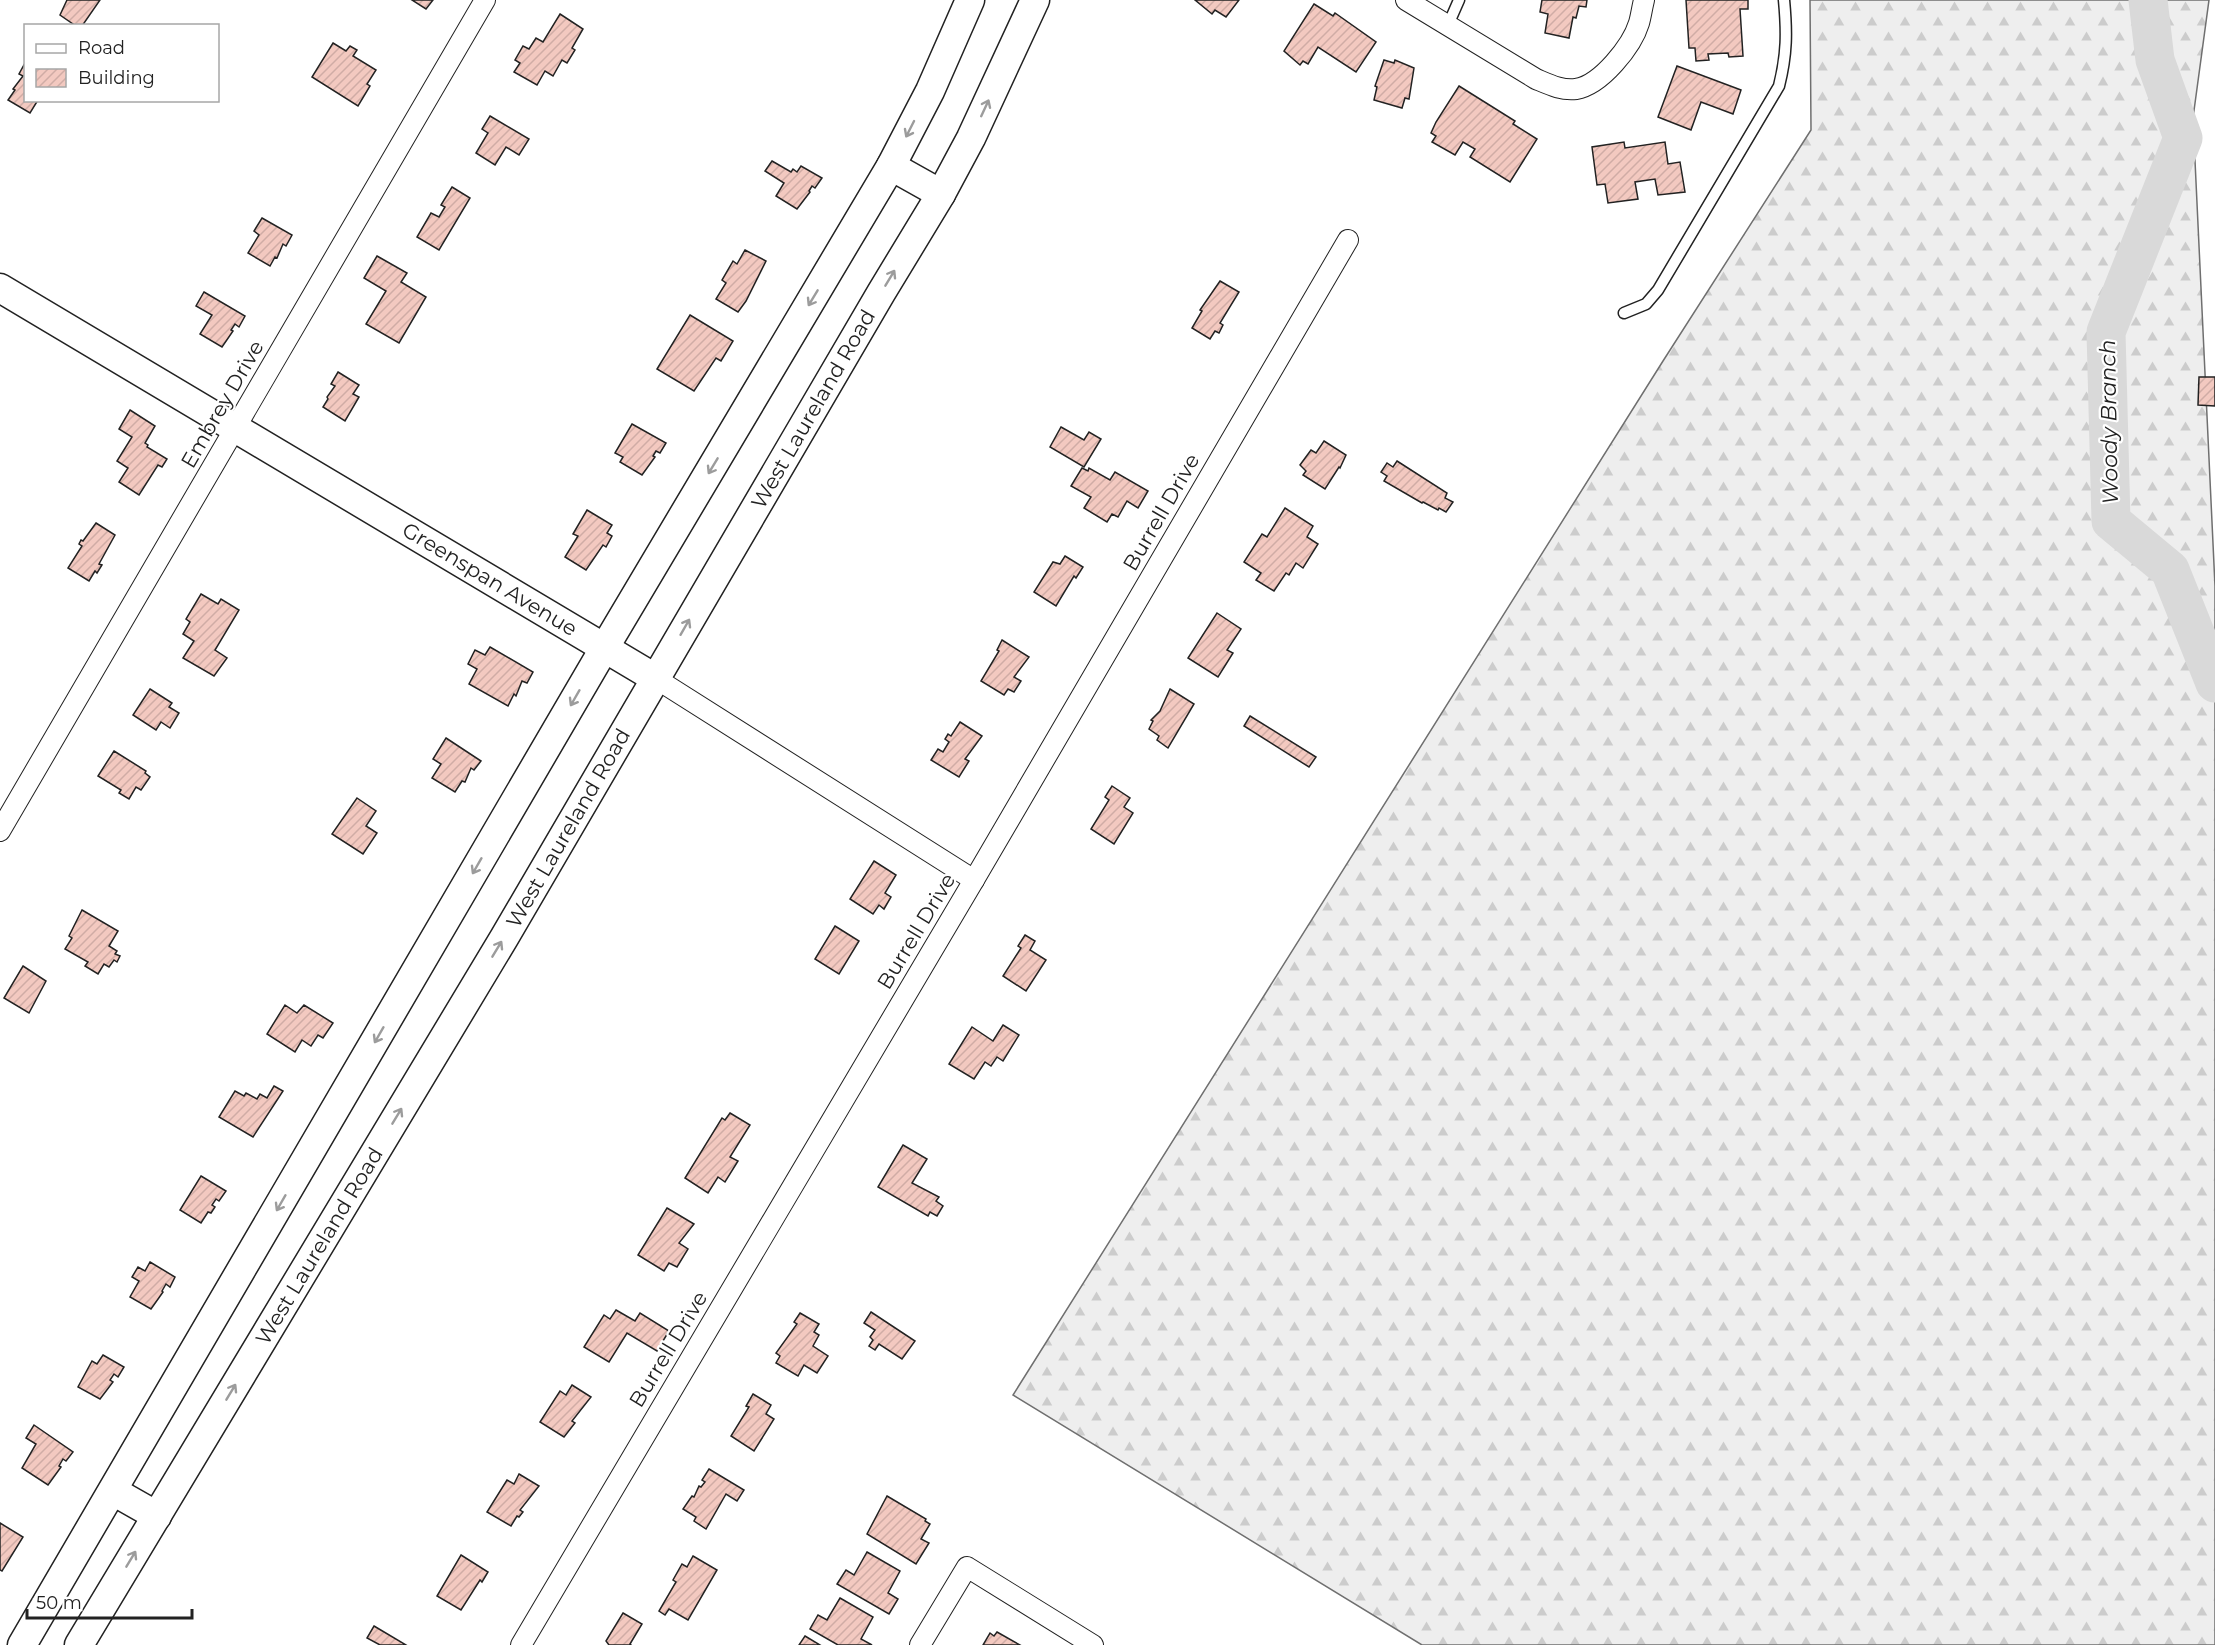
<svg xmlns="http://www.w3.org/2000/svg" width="2215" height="1645" font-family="Montserrat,sans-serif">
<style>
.forest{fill:url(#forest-firs);stroke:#6f6f6f;stroke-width:1.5}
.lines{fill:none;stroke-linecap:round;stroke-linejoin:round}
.river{stroke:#d9d9d9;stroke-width:39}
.building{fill:url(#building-hatch);stroke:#222;stroke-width:1.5}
.lane-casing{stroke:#222;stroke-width:13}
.street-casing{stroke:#222;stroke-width:22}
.secondary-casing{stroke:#222;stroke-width:31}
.lane{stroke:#fff;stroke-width:10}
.street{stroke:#fff;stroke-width:20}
.secondary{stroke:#fff;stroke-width:28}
.oneway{stroke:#9c9c9c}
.labels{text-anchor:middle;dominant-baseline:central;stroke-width:4.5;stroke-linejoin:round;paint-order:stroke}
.street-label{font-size:21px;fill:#222;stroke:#fff}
.water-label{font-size:22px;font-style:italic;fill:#222;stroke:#fff}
</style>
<defs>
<pattern id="forest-firs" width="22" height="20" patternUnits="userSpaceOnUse" patternTransform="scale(1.5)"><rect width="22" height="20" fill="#eee"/><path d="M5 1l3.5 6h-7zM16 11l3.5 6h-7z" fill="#ccc"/></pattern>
<pattern id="building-hatch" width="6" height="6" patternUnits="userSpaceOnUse" patternTransform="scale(1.5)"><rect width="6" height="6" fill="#f3c9c0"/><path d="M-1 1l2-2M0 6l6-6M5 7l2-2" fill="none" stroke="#d0aca5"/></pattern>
</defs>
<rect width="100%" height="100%" fill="#fff"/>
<polygon class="forest" points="1810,0 2209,0 2193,118 2215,586 2215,1645 1422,1645 1013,1395 1663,361 1811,130"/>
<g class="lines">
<polyline class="river" points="2148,0 2155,60 2183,138 2106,332 2111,521 2170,570 2215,683"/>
</g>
<g class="building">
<polygon points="67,0 100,0 82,26 76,26 60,15"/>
<polygon points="412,0 433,0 426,9"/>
<polygon points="1195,0 1239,0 1226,17 1215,10 1212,14"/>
<polygon points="1542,0 1587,0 1586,7 1579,6 1576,18 1573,17 1569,38 1545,33 1548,14 1540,12"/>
<polygon points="1686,0 1748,0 1748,9 1740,9 1743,56 1729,57 1728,53 1708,54 1709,60 1696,61 1695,48 1689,48"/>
<polygon points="1314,4 1333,16 1335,13 1376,42 1356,72 1318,47 1308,64 1303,61 1300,65 1284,51"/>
<polygon points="560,14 583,29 572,48 575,50 567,63 562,60 553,76 545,71 537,85 514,72 520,63 515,60 523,46 529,49 536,38 543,42"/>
<polygon points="333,43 346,51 350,46 357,50 353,56 376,70 367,84 370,86 358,106 312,77"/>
<polygon points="1384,60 1394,63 1395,60 1414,68 1409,99 1405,98 1402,108 1374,100 1377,87 1375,86"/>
<polygon points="25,63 26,100 38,100 30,113 8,100 15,90 13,89 23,76 19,74"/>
<polygon points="1677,66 1741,90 1733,114 1701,102 1691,130 1658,117"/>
<polygon points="1459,86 1515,121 1513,124 1537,139 1510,182 1470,157 1475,149 1463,142 1455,155 1432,142 1436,136 1431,133 1436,122"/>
<polygon points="490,116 529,139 519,155 506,147 495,165 476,153 488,133 482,129"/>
<polygon points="1624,142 1625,148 1665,142 1668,164 1680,162 1685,192 1658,195 1655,179 1635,182 1638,199 1608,203 1605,184 1597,185 1592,147"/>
<polygon points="772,161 791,172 793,169 797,172 801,166 822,178 815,188 812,186 809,191 810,192 797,209 776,196 784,183 765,171"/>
<polygon points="452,187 470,198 439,250 417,237 431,213 439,217 445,207 441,205"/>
<polygon points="262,218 292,235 286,246 283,244 277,258 275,257 270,266 248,253 259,235 254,231"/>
<polygon points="745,250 766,261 746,301 738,312 716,299 726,283 722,280 733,261 737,264"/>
<polygon points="377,256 407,273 401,282 426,297 399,343 366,324 386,291 364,278"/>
<polygon points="1220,281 1239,292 1220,323 1223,325 1219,333 1215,331 1210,339 1192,328 1202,311 1200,310"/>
<polygon points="204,292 245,316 239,327 235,324 231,330 233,331 222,347 200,334 212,315 196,306"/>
<polygon points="690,315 733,341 721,361 716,358 694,391 657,369"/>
<polygon points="338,372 359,385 353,394 359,397 345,421 323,407 328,399 327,397 335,386 331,384"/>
<polygon points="2199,377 2215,377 2215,406 2198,405"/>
<polygon points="130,410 155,426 145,443 148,445 147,447 167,459 162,467 158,465 139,495 119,482 128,468 117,461 132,437 119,429"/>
<polygon points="632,424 666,443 660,453 656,451 653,456 655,457 642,475 620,462 623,457 615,453"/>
<polygon points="1061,427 1084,440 1089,432 1101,439 1084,467 1050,447"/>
<polygon points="1324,441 1346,455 1340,468 1339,467 1325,489 1303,475 1306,471 1300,465 1311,450 1316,453"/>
<polygon points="1397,461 1447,493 1445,498 1453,502 1446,512 1439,508 1438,510 1423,502 1422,503 1384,481 1387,476 1381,472 1387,463 1393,467"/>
<polygon points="1082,468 1088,471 1089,468 1110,480 1115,472 1148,491 1138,508 1127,501 1118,517 1112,514 1107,522 1084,508 1091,497 1071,486"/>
<polygon points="1285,508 1313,526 1307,537 1318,544 1303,568 1296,563 1289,575 1286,573 1274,591 1256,580 1261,573 1244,562 1262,534 1267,537"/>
<polygon points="587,510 612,525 607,533 612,536 606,547 603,545 586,570 565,557 578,536 573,534"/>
<polygon points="96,523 115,535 99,564 102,565 97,573 95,571 89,581 68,568 82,546 79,544 81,540 83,541"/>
<polygon points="1065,556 1083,567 1076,578 1074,576 1056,606 1034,592 1053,562 1060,564"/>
<polygon points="201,594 218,604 221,599 239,610 215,650 227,658 214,676 183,658 194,641 183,634 190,622 186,619"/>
<polygon points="1217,613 1241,629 1227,650 1233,653 1218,677 1188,658"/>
<polygon points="1002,640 1029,657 1014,677 1021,681 1014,692 1008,689 1004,695 981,681 999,651 997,650"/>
<polygon points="490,647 533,672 527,683 522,681 516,696 514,694 508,706 469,684 477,669 468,664 475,650 485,655"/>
<polygon points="150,689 172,703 169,707 179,713 170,728 161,722 156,730 133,715"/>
<polygon points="1170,689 1194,704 1168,748 1157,740 1159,736 1149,729 1153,721 1151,720 1160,711"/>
<polygon points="1250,716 1316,757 1309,767 1244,726"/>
<polygon points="960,722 982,736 965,759 969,761 959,777 931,760 938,749 943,752 949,742 945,739 948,734 951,736"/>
<polygon points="446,738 481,761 474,770 471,768 465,782 462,781 455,792 432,778 441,764 433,759"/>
<polygon points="114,751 146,771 145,773 150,777 141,790 136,787 129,799 119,793 121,790 98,776"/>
<polygon points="1112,786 1130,798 1124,807 1133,813 1114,844 1091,829 1109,800 1105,797"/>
<polygon points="357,798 376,811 366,826 377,833 363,854 332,834"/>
<polygon points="874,861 896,875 885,893 891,897 884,909 879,905 873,914 850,899"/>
<polygon points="82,910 118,931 109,946 117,951 115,954 120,956 117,962 114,960 109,967 104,964 98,974 85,966 88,962 65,949 72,938 69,936"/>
<polygon points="835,926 859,941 839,974 815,959"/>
<polygon points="1025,935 1035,941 1030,950 1046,960 1026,991 1003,976 1021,948 1018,946"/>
<polygon points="23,966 46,981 29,1013 4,998"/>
<polygon points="285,1005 297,1013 304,1005 333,1023 323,1038 318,1035 311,1046 302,1040 295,1052 267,1034"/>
<polygon points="1003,1025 1019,1035 1003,1061 997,1057 991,1066 985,1062 974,1079 949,1064 972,1027 993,1041"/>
<polygon points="274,1086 283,1091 253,1137 219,1117 235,1091 244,1096 246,1093 257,1099 260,1094 267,1098"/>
<polygon points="730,1113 750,1125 730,1157 738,1161 725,1182 718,1177 708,1193 685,1178 722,1118 725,1120"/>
<polygon points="903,1145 927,1159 912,1183 939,1197 936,1201 943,1206 937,1216 930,1212 928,1216 878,1187"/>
<polygon points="201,1176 226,1191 219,1201 216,1199 212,1205 215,1207 211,1213 208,1212 201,1223 180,1210"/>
<polygon points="667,1208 694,1224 679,1243 688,1249 677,1267 669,1263 664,1271 638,1255"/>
<polygon points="150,1262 175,1277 170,1287 166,1284 162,1291 163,1292 151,1309 130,1297 139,1281 132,1277 138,1267 145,1271"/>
<polygon points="616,1310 635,1321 640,1313 669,1331 657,1351 627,1333 609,1362 584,1347 604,1315 610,1319"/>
<polygon points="871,1312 915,1341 902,1359 879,1344 875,1350 869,1346 873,1340 870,1337 875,1330 864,1323"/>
<polygon points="800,1313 819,1324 814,1332 819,1335 813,1346 828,1356 817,1373 804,1365 798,1376 776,1363 780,1356 776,1353 797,1324 794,1322"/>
<polygon points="103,1355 124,1367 118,1377 114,1374 110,1380 113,1382 100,1399 78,1387 92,1361 97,1364"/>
<polygon points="572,1385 591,1397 572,1421 575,1423 564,1437 540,1422 560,1391 566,1395"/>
<polygon points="753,1394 771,1405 766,1414 774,1419 754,1451 731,1436 749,1407 746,1406"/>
<polygon points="34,1425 73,1452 66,1461 63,1459 59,1466 61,1467 48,1485 22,1468 36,1444 26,1438"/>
<polygon points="709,1469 744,1490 737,1501 726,1494 706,1529 694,1521 696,1517 683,1509 692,1496 694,1497 699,1486 701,1487 705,1482 702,1480"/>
<polygon points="519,1474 539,1486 520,1510 523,1512 519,1517 517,1516 511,1526 487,1512 507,1480 514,1484"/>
<polygon points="887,1496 926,1519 925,1521 930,1524 921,1539 929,1543 916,1564 867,1534"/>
<polygon points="0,1523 23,1537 2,1571 0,1570"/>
<polygon points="867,1552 900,1571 888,1593 898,1599 889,1614 837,1584 846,1570 854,1575"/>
<polygon points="461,1555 488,1572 482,1582 480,1580 461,1610 437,1596"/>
<polygon points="693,1556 717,1570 688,1620 669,1609 665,1615 659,1611 676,1582 673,1580 682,1564 687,1567"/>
<polygon points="840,1598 873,1617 861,1639 872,1645 838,1645 810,1629 818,1615 827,1620"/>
<polygon points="623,1613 642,1624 630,1644 631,1645 609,1645 606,1641"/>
<polygon points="374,1626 406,1645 380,1645 367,1638"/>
<polygon points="997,1632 1020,1645 983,1645 990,1633 994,1636"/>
<polygon points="805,1636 820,1645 799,1645"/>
</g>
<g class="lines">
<defs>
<g id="lane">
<polyline points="1448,25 1459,0"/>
<path d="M1624 313 1646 304 1658 290 1779 86C1787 54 1787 32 1784 0"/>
</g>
<g id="street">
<path d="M1406 0 1536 79C1548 84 1562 91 1576 89 1601 85 1632 46 1639 23 1641 16 1642 8 1644 0"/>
<polyline points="655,678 974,880"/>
<polyline points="0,831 485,0"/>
<polyline points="521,1645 974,880 1348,240"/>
<polyline points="920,1645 967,1567 1093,1645"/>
</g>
<g id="secondary">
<polyline points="891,166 941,194"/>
<polyline points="0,288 655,678"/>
<polyline points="113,1491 157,1516"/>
<polyline points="22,1645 605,647 891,166 930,91 970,0"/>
<polyline points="79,1645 504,938 881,293 941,194 971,138 1035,0"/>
</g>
</defs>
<use href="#lane" class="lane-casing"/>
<use href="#street" class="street-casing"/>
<use href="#secondary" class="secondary-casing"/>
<use href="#lane" class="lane"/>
<use href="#street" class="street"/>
<use href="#secondary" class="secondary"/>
</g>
<defs><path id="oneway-shaft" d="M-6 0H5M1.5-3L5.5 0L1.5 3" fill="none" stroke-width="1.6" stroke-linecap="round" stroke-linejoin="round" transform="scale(1.5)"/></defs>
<g class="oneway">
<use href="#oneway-shaft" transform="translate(985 108) rotate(-65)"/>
<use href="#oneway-shaft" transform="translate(910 129) rotate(117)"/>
<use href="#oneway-shaft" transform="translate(890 278) rotate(-59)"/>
<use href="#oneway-shaft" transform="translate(813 298) rotate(121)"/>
<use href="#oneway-shaft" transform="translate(713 466) rotate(121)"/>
<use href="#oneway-shaft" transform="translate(685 627) rotate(-60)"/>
<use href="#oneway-shaft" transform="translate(575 698) rotate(120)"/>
<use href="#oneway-shaft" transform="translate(477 866) rotate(120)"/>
<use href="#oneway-shaft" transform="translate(497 949) rotate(-59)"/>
<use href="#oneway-shaft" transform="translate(379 1035) rotate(120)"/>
<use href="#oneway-shaft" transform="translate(397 1116) rotate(-59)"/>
<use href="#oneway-shaft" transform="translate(281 1203) rotate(120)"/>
<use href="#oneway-shaft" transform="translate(231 1392) rotate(-59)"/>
<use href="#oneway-shaft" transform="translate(131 1559) rotate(-59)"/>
</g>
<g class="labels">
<g class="street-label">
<text transform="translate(222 404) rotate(-60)">Embrey Drive</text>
<text transform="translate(813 409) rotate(-60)">West Laureland Road</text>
<text transform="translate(1161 512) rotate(-60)">Burrell Drive</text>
<text transform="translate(490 579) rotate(31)">Greenspan Avenue</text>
<text transform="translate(568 828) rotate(-60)">West Laureland Road</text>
<text transform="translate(916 931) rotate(-59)">Burrell Drive</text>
<text transform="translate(319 1246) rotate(-59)">West Laureland Road</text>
<text transform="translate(668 1349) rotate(-59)">Burrell Drive</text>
</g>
<g class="water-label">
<text transform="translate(2109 422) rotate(-91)">Woody Branch</text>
</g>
</g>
<rect x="24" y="24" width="195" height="78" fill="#ffffff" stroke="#a7a7a7" stroke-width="1.5"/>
<rect x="36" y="44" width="30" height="9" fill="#ffffff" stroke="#a7a7a7" stroke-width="1.5"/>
<text x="78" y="54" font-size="18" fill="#222222">Road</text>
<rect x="36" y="69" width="30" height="18" fill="url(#building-hatch)" stroke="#a7a7a7" stroke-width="1.5"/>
<text x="78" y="84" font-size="18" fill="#222222">Building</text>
<path d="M27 1609v9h165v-9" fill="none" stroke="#222222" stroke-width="3"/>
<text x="36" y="1609" font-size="18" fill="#222222" stroke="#ffffff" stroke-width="4.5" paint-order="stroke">50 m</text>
</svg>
